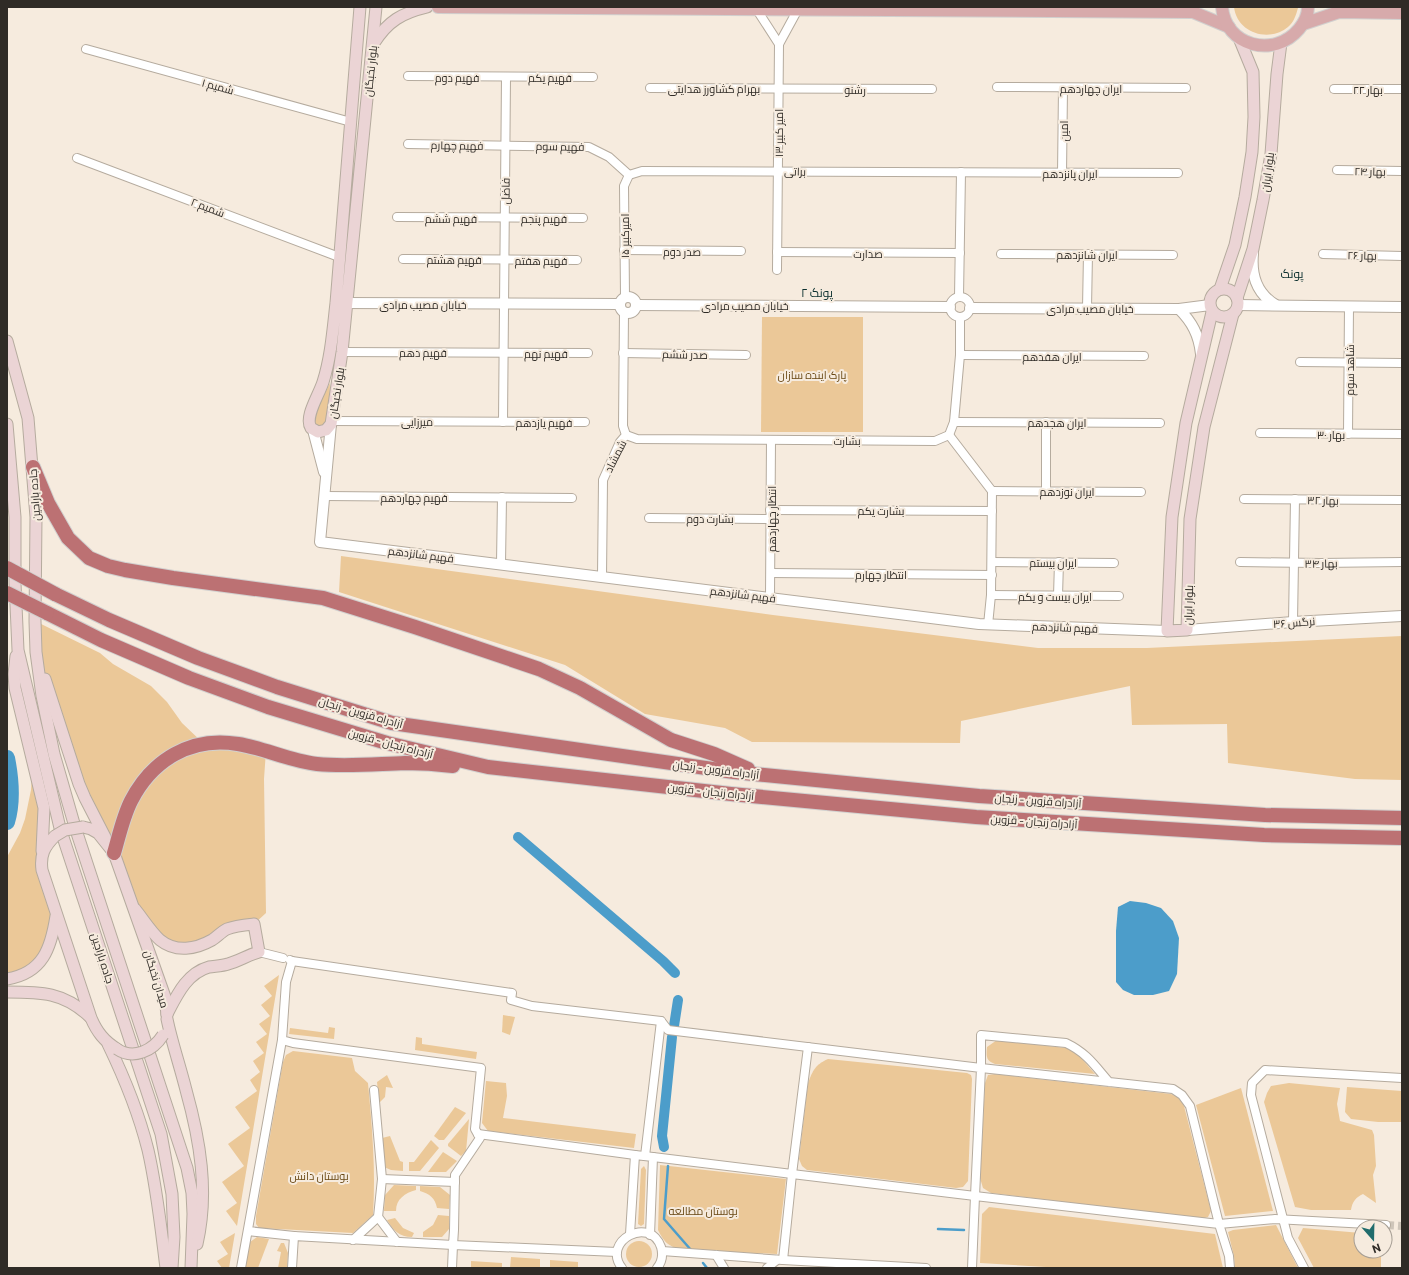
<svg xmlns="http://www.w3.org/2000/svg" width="1409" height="1275" font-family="Commissioner,Cairo,sans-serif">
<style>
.green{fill:#ebc898}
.water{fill:#4c9dca}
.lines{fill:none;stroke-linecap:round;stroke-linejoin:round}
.stream{stroke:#4c9dca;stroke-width:2.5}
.canal{stroke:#4c9dca;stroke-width:10}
.river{stroke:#4c9dca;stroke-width:16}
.minor-tunnel{stroke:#cec5b9;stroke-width:8;stroke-dasharray:8 4;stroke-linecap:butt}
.minor-casing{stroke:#b5ab9e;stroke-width:10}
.tertiary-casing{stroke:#b5ab9e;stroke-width:12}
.secondary-casing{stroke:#b5ab9e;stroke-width:13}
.primary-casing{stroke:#d1d0cf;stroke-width:14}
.motorway-casing{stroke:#d1d0cf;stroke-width:16}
.minor{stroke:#fff;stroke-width:8}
.tertiary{stroke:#fff;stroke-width:10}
.secondary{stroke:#ebd4d5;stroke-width:11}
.primary{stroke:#d7aaab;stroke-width:12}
.motorway{stroke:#bc7173;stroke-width:14}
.secondary-bridge-casing{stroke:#b5ab9e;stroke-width:13;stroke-linecap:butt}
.motorway-bridge-casing{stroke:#d1d0cf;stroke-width:16;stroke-linecap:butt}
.secondary-bridge{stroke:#ebd4d5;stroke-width:11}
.motorway-bridge{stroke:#bc7173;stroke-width:14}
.labels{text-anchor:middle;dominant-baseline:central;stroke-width:4;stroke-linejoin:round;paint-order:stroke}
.street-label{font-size:11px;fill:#2f2b26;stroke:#f6ebde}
.park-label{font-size:11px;fill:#6a4915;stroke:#f6ebde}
.neighbourhood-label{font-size:12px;fill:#0c302f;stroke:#f6ebde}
</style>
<rect width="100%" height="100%" fill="#f6ebde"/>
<g class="green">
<path d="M1234 7H1298V8C1296 15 1294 22 1288 27 1269 43 1237 33 1234 7Z"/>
<polygon points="762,317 863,317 863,432 761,432"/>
<polygon points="330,383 329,416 326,425 316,427 312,418"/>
<polygon points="341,556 773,615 1038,648 1147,648 1402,636 1402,780 1355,779 1228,763 1227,724 1132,725 1130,686 961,721 960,743 752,742 725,728 645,714 565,665 339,592"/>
<polygon points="35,621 100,653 113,664 151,686 167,702 182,723 203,743 266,751 264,779 266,913 254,924 205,943 168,945 135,909 92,811 36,652"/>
<polygon points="33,761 41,792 42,854 56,913 46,954 7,979 7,857 20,833 25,819 31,790"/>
<polygon points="279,975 237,1226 226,1211 237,1203 222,1182 244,1166 228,1144 250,1128 235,1107 257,1091 250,1080 260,1072 253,1061 264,1053 256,1042 267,1034 259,1024 270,1016 261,1005 272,996 264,986"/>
<polygon points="503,1015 515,1017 510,1035 502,1032"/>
<polygon points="329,1027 335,1028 334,1039 289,1034 290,1028 328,1033"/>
<polygon points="416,1037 422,1038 422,1044 477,1052 476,1059 415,1050"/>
<path d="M997 1040 1066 1048 1076 1052 1095 1074 995 1064C986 1061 986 1056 987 1047Z"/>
<path d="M293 1051 352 1058 355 1071 368 1083C372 1127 376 1170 373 1215L353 1233 259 1228 256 1224V1216L283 1062 286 1055Z"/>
<path d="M828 1059 967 1073 971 1075 972 1079 968 1181 963 1187 956 1188 807 1170 802 1166 799 1159 808 1083C813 1070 815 1065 828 1059Z"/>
<polygon points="995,1074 1171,1094 1179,1098 1184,1106 1211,1211 1208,1217 1201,1219 991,1193 983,1188 980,1178 985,1083 988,1075"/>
<polygon points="387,1075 393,1088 386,1087 385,1097 379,1103 377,1082"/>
<polygon points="486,1081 506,1083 507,1096 503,1118 636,1134 634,1148 488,1131 482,1123"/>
<path d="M1289 1083 1340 1088 1337 1104 1340 1121 1372 1130 1374 1135 1376 1166 1373 1175 1376 1203 1363 1194C1356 1197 1352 1202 1351 1210H1311L1295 1207 1264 1102 1267 1093 1271 1086Z"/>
<polygon points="1347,1087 1402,1091 1402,1122 1378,1122 1351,1119 1345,1112"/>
<polygon points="1241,1088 1273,1211 1225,1216 1196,1105"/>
<polygon points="455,1107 466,1113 444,1140 439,1140 434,1136"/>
<polygon points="469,1119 466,1151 461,1156 448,1146 448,1144"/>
<polygon points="390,1136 400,1161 403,1162 403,1171 391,1170 384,1167 382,1138"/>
<polygon points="431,1140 439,1148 420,1171 409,1171 409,1162 414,1162"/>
<polygon points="443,1152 457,1161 446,1172 428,1172"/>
<path d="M660 1165 786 1179 777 1254 682 1250C669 1246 665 1244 658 1230Z"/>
<polygon points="644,1166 646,1170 644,1224 641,1226 638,1224 641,1169"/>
<path d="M394 1185 416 1186V1190C405 1193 396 1199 396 1211H384L385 1195Z"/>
<path d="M420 1186 440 1187 450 1195 449 1209 437 1208C435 1198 430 1194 420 1191Z"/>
<polygon points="989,1207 1215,1234 1223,1268 1063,1268 980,1263 982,1214"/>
<polygon points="438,1215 449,1216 449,1229 442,1237 423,1237 423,1232 433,1225"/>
<path d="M395 1218 403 1228 414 1233 412 1237C399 1237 393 1230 387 1220Z"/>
<polygon points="1276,1225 1298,1268 1235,1268 1234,1256 1228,1232 1233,1230"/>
<polygon points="1303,1228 1361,1233 1361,1251 1381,1251 1381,1268 1314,1268 1298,1238"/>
<polygon points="235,1233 229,1268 222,1268 217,1261 228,1254 220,1242"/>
<polygon points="257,1237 269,1239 258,1268 245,1268 250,1242"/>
<circle cx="639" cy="1254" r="13"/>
<polygon points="281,1243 284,1243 288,1253 287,1268 278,1268 281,1252 277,1251"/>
<polygon points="511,1257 540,1259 540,1268 510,1268"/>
<polygon points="550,1260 578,1262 578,1268 550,1268"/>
<polygon points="471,1261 502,1263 502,1268 471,1268"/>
</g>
<polygon class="water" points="1130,901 1146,903 1161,908 1173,921 1179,938 1177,974 1169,991 1153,995 1134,995 1123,990 1116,982 1116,931 1118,907"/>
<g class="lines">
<g class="stream">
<polyline points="668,1166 664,1219 691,1250"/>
<polyline points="938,1229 964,1230"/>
<polyline points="703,1263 707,1268"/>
</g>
<g class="canal">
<polyline points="518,837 663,961 675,973"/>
<polyline points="674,1026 678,1000"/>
<polyline points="664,1147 662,1136 672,1037"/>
</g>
<path class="river" d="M7 758C11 778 13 802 7 822"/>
<polyline class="minor-tunnel" points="1386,1225 1402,1226"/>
<defs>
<g id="minor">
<polyline points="757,10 779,44"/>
<polyline points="86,49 351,122"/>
<polyline points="408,76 593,77"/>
<polyline points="997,87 1186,88"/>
<polyline points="650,88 932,89"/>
<polyline points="1334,89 1402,89"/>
<polyline points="408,144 589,147 609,157 629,175"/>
<polyline points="77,158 339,257"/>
<polyline points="1337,170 1402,171"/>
<polyline points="1062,174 1063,88"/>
<path d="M629 175 642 171C820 170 999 174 1178 173"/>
<polyline points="397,217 583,218"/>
<polyline points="624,250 741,251"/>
<polyline points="777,252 960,253"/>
<polyline points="1001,254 1173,255"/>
<polyline points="1323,254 1402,256"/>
<polyline points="403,259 577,260"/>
<polyline points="777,270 779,44 797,11"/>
<polyline points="625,297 624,186 629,175"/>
<polyline points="959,297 961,172"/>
<circle cx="960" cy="307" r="10"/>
<polyline points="1087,308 1088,254"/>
<polyline points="342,352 588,353"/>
<polyline points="623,353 746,355"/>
<polyline points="960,355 1144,356"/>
<polyline points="1300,362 1402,363"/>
<polyline points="331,421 585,422"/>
<polyline points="503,422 506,77"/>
<polyline points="954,422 1160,423"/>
<polyline points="1046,422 1046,491"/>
<polyline points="1260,433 1402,434"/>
<polyline points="1348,434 1349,306"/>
<polyline points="626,435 637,439 935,441 949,435 954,422 960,355 960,317"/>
<polyline points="949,435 992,491 991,595 988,625"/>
<polyline points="992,491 1141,492"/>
<polyline points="325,496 572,498"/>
<polyline points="1244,499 1402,500"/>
<polyline points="770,510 992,511"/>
<polyline points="649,518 770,519"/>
<polyline points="992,562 1114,563"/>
<polyline points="1240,562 1320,563 1402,562"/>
<polyline points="501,564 502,497"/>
<polyline points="771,573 992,575"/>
<polyline points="602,577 603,480 620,442 626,435 623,426 624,312"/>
<polyline points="991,595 1119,596"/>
<polyline points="1058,596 1059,562"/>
<polyline points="770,598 771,440"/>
<polyline points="1293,622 1295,499"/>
<polyline points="259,952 283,958"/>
<polyline points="290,960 292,961 286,982 282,1040 293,1043 481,1068 475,1129 480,1138 455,1175 454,1230 453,1245 294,1236 292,1268"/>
<polyline points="292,961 512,993 511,1000 532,1006 661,1021 668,1030 981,1068 975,1196 792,1174 783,1260"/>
<path d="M1109 1082C1095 1066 1087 1053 1066 1043L981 1035V1068L1173 1089 1182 1095 1190 1106 1219 1224 1275 1219 1386 1225"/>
<polyline points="374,1090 382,1179 378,1217"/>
<polyline points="478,1134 635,1155"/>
<polyline points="645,1156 661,1021"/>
<polyline points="653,1157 792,1174 808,1047"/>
<polyline points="382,1179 455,1182"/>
<polyline points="248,1231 294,1236"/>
<polyline points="630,1234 635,1155 653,1157 650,1235"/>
<polyline points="353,1240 378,1217 397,1242"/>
<polyline points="662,1251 783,1260 926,1268"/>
<polyline points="716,1255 724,1268"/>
<polyline points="241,1268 282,1040"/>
<polyline points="452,1268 453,1245 617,1252"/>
<path d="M622 1268C601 1241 650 1215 661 1247 663 1254 662 1262 657 1268"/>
<polyline points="767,1268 777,1260"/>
<polyline points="972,1268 975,1196 1219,1224 1229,1256 1230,1268"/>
<polyline points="1304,1268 1288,1238 1251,1095 1252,1083 1265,1070 1402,1078"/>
</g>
<g id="tertiary">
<path d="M1253 254C1251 275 1257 294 1276 305"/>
<circle cx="628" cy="305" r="8"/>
<polyline points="339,303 619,304"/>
<polyline points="636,305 950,307"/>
<polyline points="1238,305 1402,307"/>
<polyline points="970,308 1179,309 1210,305"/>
<path d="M1179 309C1192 322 1199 335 1201 354"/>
<polyline points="331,424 320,542 979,624 1167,631"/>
<polyline points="313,430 324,472"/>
<polyline points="1187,630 1293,622 1402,616"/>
</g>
<g id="secondary">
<path d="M360 7 336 303C333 329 331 357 323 382 319 395 304 417 311 428L318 432 326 430 331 424 342 352 376 7"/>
<path d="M374 43C388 21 402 13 427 7"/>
<circle cx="1224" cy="303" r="14"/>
<polyline points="1220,289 1235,245 1245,197 1252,152 1254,117 1253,72 1239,38"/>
<polyline points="1237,298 1253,249 1263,200 1271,154 1277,74 1281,43"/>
<polyline points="1212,312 1186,423 1172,517 1167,631 1187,630 1190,519 1204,427 1233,314"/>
<polyline points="7,341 28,418 36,517 35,621 36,652 42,696 54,754 75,827 187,1168 192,1193 193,1214 191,1268"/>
<polyline points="7,424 15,517 15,583 18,650 60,828 161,1134 172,1194 174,1237 172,1268"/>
<polyline points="16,656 14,674 15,688 44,808 42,851"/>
<polyline points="45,679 79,784 85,798 105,837"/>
<polyline points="83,827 91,829 98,833 114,853 165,997 167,1015"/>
<path d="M55 836C44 847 40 855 42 870L91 1018C97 1032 104 1041 117 1049"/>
<path d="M135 909C143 919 151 932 160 940 176 953 196 949 212 940 217 937 221 932 227 929 235 926 245 925 254 924L259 952C248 955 239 961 228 964 222 966 215 966 209 967 187 973 177 995 167 1014"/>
<path d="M7 979C43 973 51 948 56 916"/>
<path d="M7 992C41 992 64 992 90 1017"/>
<path d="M167 1019C172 1043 180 1066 186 1090 200 1140 209 1192 197 1244"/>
<path d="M108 1044C124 1077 139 1114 148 1150 157 1189 161 1229 166 1268"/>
</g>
<g id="primary">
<polyline points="438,7 1193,12 1229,27"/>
<path d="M1222 7C1225 46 1274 59 1299 29 1304 23 1308 15 1308 7"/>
<polyline points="1303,24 1339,12 1402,13"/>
</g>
<g id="motorway">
<polyline points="33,467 48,503 68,538 89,558 108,566 125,570 173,578 323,598 415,627 539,669 580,688 671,740 714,754 748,769"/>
<polyline points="55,594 109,620 198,658 277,687 392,723 734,772 979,796 1265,815 1402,818"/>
<polyline points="47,613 101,640 189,678 268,707 387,743 488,767 731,794 976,817 1264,835 1402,838"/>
<path d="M114 853C119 836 123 817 131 801 152 760 191 736 238 744 264 748 290 761 317 764 346 767 375 764 405 763 421 763 437 764 453 766"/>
</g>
</defs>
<use href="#minor" class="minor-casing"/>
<use href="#tertiary" class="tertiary-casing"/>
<use href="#secondary" class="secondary-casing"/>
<use href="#primary" class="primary-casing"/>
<use href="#motorway" class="motorway-casing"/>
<use href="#minor" class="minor"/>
<use href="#tertiary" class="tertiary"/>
<use href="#secondary" class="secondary"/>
<use href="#primary" class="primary"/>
<use href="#motorway" class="motorway"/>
<defs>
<g id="secondary-bridge">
<polyline points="55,836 65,830 83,827"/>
<path d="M117 1049C133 1060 153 1051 163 1035"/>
</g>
<g id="motorway-bridge">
<polyline points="7,568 55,594"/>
<polyline points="7,593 47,613"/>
</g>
</defs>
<use href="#secondary-bridge" class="secondary-bridge-casing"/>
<use href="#motorway-bridge" class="motorway-bridge-casing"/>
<use href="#secondary-bridge" class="secondary-bridge"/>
<use href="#motorway-bridge" class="motorway-bridge"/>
</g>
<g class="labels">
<g class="street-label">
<text transform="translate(370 71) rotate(-84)">بلوار نخبگان</text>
<text x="457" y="77">فهیم دوم</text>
<text x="550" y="77">فهیم یکم</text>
<text transform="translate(218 86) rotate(15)">شمیم ۱</text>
<text x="714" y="88">بهرام کشاورز هدایتی</text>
<text x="1091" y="88">ایران چهاردهم</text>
<text x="855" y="89">رشنو</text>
<text x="1368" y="89">بهار ۲۲</text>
<text transform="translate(1063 131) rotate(-90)">امین</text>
<text transform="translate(778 133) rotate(-90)">امیر کبیر ۱۳</text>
<text transform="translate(457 145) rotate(1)">فهیم چهارم</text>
<text transform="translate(560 146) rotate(1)">فهیم سوم</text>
<text transform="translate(795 171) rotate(1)">براتی</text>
<text transform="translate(1370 171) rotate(1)">بهار ۲۴</text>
<text transform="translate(1267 172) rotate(-82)">بلوار ایران</text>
<text x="1070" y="173">ایران پانزدهم</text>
<text transform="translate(505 191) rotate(-89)">فاضل</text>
<text transform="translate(208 207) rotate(21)">شمیم ۲</text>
<text x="451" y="218">فهیم ششم</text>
<text x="544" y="218">فهیم پنجم</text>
<text transform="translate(624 236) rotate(-90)">امیرکبیر ۱۵</text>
<text x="682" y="251">صدر دوم</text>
<text x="868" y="253">صدارت</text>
<text x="1087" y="254">ایران شانزدهم</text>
<text transform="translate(1362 255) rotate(1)">بهار ۲۶</text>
<text x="454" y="259">فهیم هشتم</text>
<text x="541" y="260">فهیم هفتم</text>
<text x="423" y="304">خیابان مصیب مرادی</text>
<text x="745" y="305">خیابان مصیب مرادی</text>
<text x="1090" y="308">خیابان مصیب مرادی</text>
<text x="423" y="352">فهیم دهم</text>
<text x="546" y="353">فهیم نهم</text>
<text transform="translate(685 354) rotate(1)">صدر ششم</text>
<text x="1052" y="356">ایران هفدهم</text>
<text transform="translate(1349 370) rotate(-90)">شاهد سوم</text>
<text transform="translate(336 393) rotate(-81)">بلوار نخبگان</text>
<text x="417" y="421">میرزایی</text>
<text x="544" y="422">فهیم یازدهم</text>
<text x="1057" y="422">ایران هجدهم</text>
<text x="1331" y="434">بهار ۳۰</text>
<text x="847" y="440">بشارت</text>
<text transform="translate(615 456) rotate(-63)">شمشاد</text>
<text x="1067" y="491">ایران نوزدهم</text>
<text transform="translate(34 495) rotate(-94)">جاده باراجین</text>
<text x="414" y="497">فهیم چهاردهم</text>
<text transform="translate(1323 500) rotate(1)">بهار ۳۲</text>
<text x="881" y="510">بشارت یکم</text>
<text x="710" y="518">بشارت دوم</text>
<text transform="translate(771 519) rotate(-90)">انتظار چهاردهم</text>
<text transform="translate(421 554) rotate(7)">فهیم شانزدهم</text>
<text x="1053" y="562">ایران بیستم</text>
<text transform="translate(1321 563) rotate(-1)">بهار ۳۴</text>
<text x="881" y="574">انتظار چهارم</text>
<text transform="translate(743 594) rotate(7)">فهیم شانزدهم</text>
<text x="1055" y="596">ایران بیست و یکم</text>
<text transform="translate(1188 605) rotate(-88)">بلوار ایران</text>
<text transform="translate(1294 622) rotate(-4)">نرگس ۳۶</text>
<text transform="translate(1065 627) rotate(2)">فهیم شانزدهم</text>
<text transform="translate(361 712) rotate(16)">آزادراه قزوین - زنجان</text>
<text transform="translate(391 743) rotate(15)">آزادراه زنجان - قزوین</text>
<text transform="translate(716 769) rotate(7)">آزادراه قزوین - زنجان</text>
<text transform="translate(711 791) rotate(6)">آزادراه زنجان - قزوین</text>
<text transform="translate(1038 800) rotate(4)">آزادراه قزوین - زنجان</text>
<text transform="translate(1034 821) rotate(4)">آزادراه زنجان - قزوین</text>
<text transform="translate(103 958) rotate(72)">جاده باراجین</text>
<text transform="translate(157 979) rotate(73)">میدان نخبگان</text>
</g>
<g class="park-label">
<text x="812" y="374">پارک اینده سازان</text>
<text x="319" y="1175">بوستان دانش</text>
<text x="703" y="1210">بوستان مطالعه</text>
</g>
<g class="neighbourhood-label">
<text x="1292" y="273">پونک</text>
<text x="817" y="292">پونک ۲</text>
</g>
</g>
<rect width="1409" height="1275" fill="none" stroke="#2f2b26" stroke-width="16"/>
<g transform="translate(1373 1239) rotate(160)"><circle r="19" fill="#f6ebde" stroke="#a69e94"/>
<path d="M0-3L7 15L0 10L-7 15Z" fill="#206c6c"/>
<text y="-6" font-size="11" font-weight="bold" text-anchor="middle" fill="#2f2b26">N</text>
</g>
</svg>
